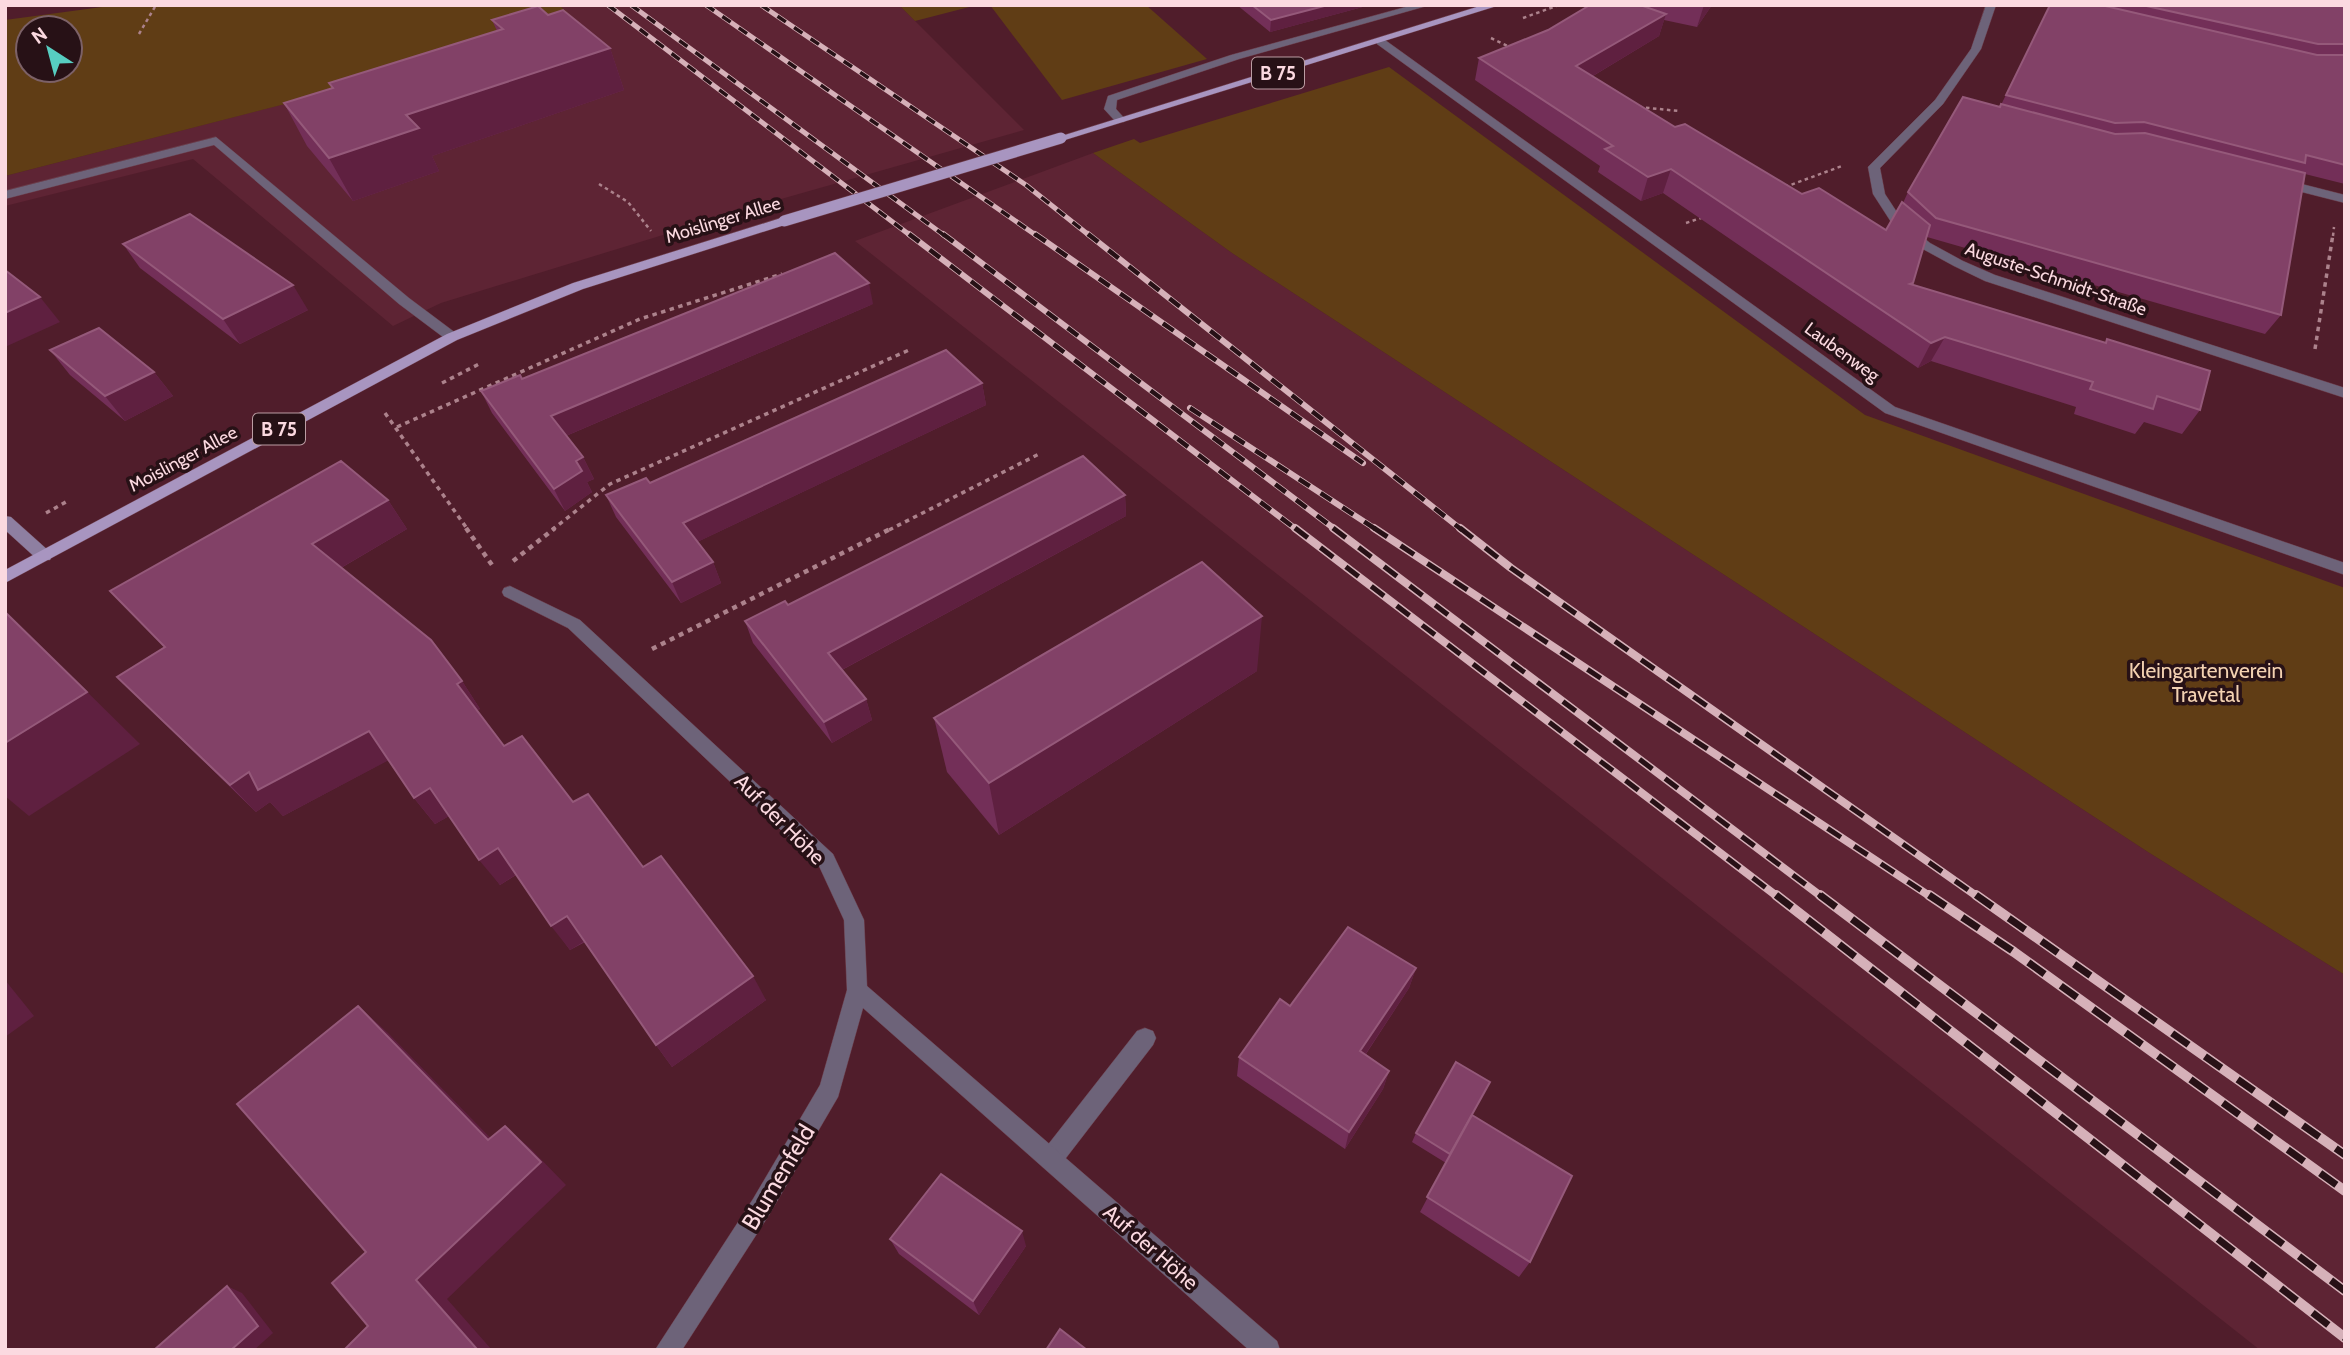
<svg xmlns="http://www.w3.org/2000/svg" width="2350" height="1355" font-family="Cabin,sans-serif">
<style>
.built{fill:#5e2434}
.green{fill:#603d15;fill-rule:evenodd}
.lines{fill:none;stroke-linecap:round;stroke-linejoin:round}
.lane-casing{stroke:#6b3b48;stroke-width:1}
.street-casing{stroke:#6b3b48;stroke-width:1}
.secondary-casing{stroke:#6b3b48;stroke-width:1}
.primary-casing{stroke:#6b3b48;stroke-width:1}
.path-far2{stroke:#ac828c;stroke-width:2.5;stroke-dasharray:3.5 3.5;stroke-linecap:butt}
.path-far1{stroke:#ac828c;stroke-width:3.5;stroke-dasharray:4.5 4.5;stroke-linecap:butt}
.path{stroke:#ac828c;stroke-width:4.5;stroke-dasharray:5 5;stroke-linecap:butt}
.lane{fill:#6d6379;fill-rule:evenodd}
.street{fill:#6d6379;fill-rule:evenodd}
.secondary{fill:#8e7fa1;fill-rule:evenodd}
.primary{fill:#a895c0;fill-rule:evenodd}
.rail-far3-casing{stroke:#d6b1b9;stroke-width:5}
.rail-far2-casing{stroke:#d6b1b9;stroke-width:6}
.rail-far1-casing{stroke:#d6b1b9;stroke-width:8}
.rail-casing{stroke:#d6b1b9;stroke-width:10}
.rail-far3{stroke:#271116;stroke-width:3.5;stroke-dasharray:10;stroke-linecap:butt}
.rail-far2{stroke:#271116;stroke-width:4.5;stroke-dasharray:13;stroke-linecap:butt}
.rail-far1{stroke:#271116;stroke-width:5;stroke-dasharray:16;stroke-linecap:butt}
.rail{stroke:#271116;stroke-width:7;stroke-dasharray:20;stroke-linecap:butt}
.primary-bridge-casing{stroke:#6b3b48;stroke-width:12;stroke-linecap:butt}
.primary-bridge{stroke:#a895c0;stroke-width:11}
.wall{fill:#732f58}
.shaded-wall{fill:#5f2040}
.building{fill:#824167;stroke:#95597a;stroke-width:2}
.labels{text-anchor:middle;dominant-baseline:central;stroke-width:7;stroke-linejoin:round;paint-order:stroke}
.far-street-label{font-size:18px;fill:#fbd9e0;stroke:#271116}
.shield{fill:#271116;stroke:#bb9da3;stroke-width:2}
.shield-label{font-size:19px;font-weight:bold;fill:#fbd9e0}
.park-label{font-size:21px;fill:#f3d1b1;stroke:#271116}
.street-label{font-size:21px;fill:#fbd9e0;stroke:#271116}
.near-street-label{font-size:24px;fill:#fbd9e0;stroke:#271116}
</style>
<rect width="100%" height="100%" fill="#501d2b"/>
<g class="built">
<polygon points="559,5 899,5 1024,130 774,201 441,303 393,326 193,159 5,206 5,176 583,27"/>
<polygon points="1093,153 1232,253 2148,852 2345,975 2345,1350 2260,1350 855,241"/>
</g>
<g class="green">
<path d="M117 5H559L584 27 5 176V20ZM28 28H70V70H28Z"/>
<polygon points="899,5 977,5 915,21"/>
<polygon points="990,5 1146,5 1207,59 1062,100"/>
<polygon points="1389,67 1865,415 2345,588 2345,975 2148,852 1232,253 1093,153 1134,139 1140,143"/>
</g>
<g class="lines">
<defs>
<g id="lane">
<polygon points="1413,5 1430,5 1239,59 1117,100 1116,109 1126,120 1124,122 1116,122 1104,109 1108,96 1231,55"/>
<polygon points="216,137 409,298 457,334 457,340 447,340 399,304 214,145 5,199 5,191"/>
<polygon points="1145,1028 1153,1031 1156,1038 1153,1045 1059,1167 1051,1170 1043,1167 1040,1159 1043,1151 1137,1031"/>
</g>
<g id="street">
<polygon points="1986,5 1996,5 1981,49 1943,104 1880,168 1885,194 1902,220 1930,243 1963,261 1995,275 2345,388 2345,398 1985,281 1954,266 1921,248 1893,225 1873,194 1868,167 1935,100 1971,49"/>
<polygon points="1377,40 1385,40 1895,407 2345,563 2345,575 1885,413 1377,44"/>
<polygon points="2282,179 2345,195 2345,203 2278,186 2278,180"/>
<polygon points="510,586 580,620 833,854 864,920 867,986 1277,1341 1280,1350 1249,1350 863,1008 838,1097 769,1215 682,1350 655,1350 753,1199 820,1085 847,990 844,920 819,866 568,628 504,596 502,592 504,588"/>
</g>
<polygon id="secondary" points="5,516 11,517 50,552 52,556 50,560 38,560 5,530"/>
<g id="primary">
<polygon points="1483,5 1500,5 1065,140 1055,138"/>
<polygon points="784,217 790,221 788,224 583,289 457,340 5,583 5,570 447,334 573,283"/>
</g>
</defs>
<use href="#lane" class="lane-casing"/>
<use href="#street" class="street-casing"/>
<use href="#secondary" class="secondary-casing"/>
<use href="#primary" class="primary-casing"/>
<g class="path-far2">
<polyline points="1523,18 1559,5"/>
<polyline points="139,34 156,5"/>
<polyline points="1491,38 1512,48"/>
<polyline points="1639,107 1679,111"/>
<polyline points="599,184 628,202 651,231"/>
<polyline points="1785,187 1842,166"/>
<polyline points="1686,223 1704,217"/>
<polyline points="2333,236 2334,227"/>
</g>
<g class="path-far1">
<polyline points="2315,349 2333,234"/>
<polyline points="442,383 481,363"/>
<polyline points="385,413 468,530"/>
<polyline points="397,427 640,319 782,274"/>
<polyline points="46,513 66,502"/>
<polyline points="552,530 610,484 909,350"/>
<polyline points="889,530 1039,454"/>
</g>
<g class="path">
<polyline points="466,528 492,565"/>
<polyline points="513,561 555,528"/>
<polyline points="652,649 892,528"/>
</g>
<use href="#lane" class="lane"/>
<use href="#street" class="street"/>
<use href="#secondary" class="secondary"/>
<use href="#primary" class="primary"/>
<defs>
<g id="rail-far3">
<polyline points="608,5 911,236"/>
<polyline points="631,5 945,236"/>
<polyline points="706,5 1037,236"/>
<polyline points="761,5 1026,185 1090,236"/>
</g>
<g id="rail-far2">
<polyline points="909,234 1297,530"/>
<polyline points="943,234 1336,530"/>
<polyline points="1035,234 1363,463"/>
<polyline points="1088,234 1462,530"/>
<polyline points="1190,408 1377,530"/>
</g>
<g id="rail-far1">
<polyline points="1295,528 1778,897"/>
<polyline points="1333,528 1822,897"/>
<polyline points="1374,528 1931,897"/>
<polyline points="1460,528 1511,568 1978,897"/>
</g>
<g id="rail">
<polyline points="1776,895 2345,1338"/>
<polyline points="1820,895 2345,1291"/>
<polyline points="1929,895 2014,952 2345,1191"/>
<polyline points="1976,895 2345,1155"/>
</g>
</defs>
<use href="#rail-far3" class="rail-far3-casing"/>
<use href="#rail-far2" class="rail-far2-casing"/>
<use href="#rail-far1" class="rail-far1-casing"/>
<use href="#rail" class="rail-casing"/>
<use href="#rail-far3" class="rail-far3"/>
<use href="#rail-far2" class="rail-far2"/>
<use href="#rail-far1" class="rail-far1"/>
<use href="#rail" class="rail"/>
<defs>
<polyline id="primary-bridge" points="784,221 1061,138"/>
</defs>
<use href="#primary-bridge" class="primary-bridge-casing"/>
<use href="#primary-bridge" class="primary-bridge"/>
</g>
<g class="wall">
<polygon points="1237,5 1370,5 1270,32"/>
<polygon points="1646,5 1712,5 1697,27 1664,20 1659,36 1593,76 1675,127 1802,194 1886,230 1903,203 1908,192 2000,107 2050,5 2345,5 2345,184 2305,174 2281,315 2265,334 1927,237 1912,285 2105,343 2107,339 2200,410 2182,434 2144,422 2135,434 2074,414 2076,407 1931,361 1918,368 1663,193 1641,201 1598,172 1600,166 1475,80 1479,58 1646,7"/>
<polygon points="548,15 610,48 624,90 432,156 439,171 353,201 307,146 284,103 332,88 329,83 497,31 492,20"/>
<polygon points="123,244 308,310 240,344 140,268"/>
<polygon points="873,304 566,436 583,457 594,479 587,482 592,492 565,511 492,413 481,391 522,379"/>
<polygon points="50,350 154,372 173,396 125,421 70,375"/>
<polygon points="982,383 986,405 697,542 713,562 721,583 681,603 616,517 606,495"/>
<polygon points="1125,495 1126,516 842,670 866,699 872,720 832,743 753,643 745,621 788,605"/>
<polygon points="388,500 407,529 341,568 462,681 480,709 477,710 504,746 573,802 643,867 766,1000 672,1067 656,1045 585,942 570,950 516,875 500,885 449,816 435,824 414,798 388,760 283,816 270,802 256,812 117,677 164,647 110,591"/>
<polygon points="1257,671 999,835 947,772 934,718"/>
<polygon points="1416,968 1409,988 1366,1054 1389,1071 1383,1089 1345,1149 1237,1076 1239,1057 1290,1006"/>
<polygon points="1490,1082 1472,1115 1530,1262 1519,1277 1420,1212 1446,1163 1412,1142 1416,1133"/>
<polygon points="890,1239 1026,1246 979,1315 899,1254"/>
</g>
<g class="shaded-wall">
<polygon points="1328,5 1370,5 1270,32 1271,20"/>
<polygon points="1704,5 1712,5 1697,27"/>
<polygon points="1666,14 1659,36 1571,89 1576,66"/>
<polygon points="610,48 624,90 432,156 439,171 353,201 329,158 406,115"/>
<polygon points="1671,169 1663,193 1641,201 1648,177"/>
<polygon points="869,283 873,304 561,438 551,416"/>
<polygon points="293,285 308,310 240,344 223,319"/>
<polygon points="40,297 60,322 5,347 5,313"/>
<polygon points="1945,337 1931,361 1918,368 1931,343"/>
<polygon points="154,372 173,396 125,421 105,396"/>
<polygon points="982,383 986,405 691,545 683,523"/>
<polygon points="583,457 594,479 587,482 592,492 565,511 554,489 576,461"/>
<polygon points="1125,495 1126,516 834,674 828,653"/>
<polygon points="388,500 407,529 332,573 312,544"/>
<polygon points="713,562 721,583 681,603 672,582"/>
<polygon points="6,612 140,744 29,816 5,796"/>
<polygon points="1262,616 1257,671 999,835 989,783"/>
<polygon points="462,681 480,709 476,711 457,684"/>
<polygon points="866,699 872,720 832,743 824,722"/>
<polygon points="369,731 391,759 283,816 270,802 256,812 230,785 249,772"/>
<polygon points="430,788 451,815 435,824 414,798"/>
<polygon points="498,848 517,874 500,885 479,860"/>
<polygon points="567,916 585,941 570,950 551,926"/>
<polygon points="1416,968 1409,988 1355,1070 1360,1051"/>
<polygon points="753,976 766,1000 672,1067 656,1045"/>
<polygon points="5,980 34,1016 5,1037"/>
<polygon points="358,1006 388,1033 515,1163 488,1140"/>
<polygon points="1389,1071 1383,1089 1345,1149 1349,1132"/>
<polygon points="505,1126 531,1149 566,1185 447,1299 492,1350 474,1350 416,1280"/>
<polygon points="1022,1231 1026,1246 979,1315 973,1301"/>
<polygon points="227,1286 242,1293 273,1333 254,1350 231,1350"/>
</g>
<g class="building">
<polygon points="1252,5 1328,5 1271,20"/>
<polygon points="1590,5 1640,5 1666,14 1576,66 1675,127 1685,124 1802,194 1819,188 1886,230 1902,202 1930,225 1913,283 1910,284 2106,343 2107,339 2210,371 2200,410 2157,396 2153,409 2090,389 2093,382 1945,337 1931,343 1671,169 1648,177 1605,149 1613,146 1479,58 1548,30"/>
<polygon points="2050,5 2101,5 2317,55 2345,55 2345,165 2306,155 2305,163 2144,122 2115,123 2006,95"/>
<polygon points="2142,5 2345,5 2345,44 2318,44"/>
<polygon points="538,6 548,15 563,10 610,48 406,115 419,128 329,158 284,103 333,88 329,83 503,29 492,20"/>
<polygon points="1963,97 2000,107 2001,104 2115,134 2145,133 2305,173 2281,315 1936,218 1908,192"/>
<polygon points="190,214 293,285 223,319 123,244"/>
<polygon points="835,253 869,283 551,416 583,457 576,461 582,471 554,489 481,391 520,375 522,379"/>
<polygon points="5,270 40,297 5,313"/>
<polygon points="99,328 154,372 105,396 50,350"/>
<polygon points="946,350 982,383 683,523 713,562 672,582 606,495 646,478 650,483"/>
<polygon points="1083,456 1125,495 828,653 866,699 824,722 745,621 785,601 788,605"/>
<polygon points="341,461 388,500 312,544 431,640 462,681 457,684 504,746 522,736 573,802 588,794 643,867 661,856 753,976 656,1045 567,916 551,926 498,848 479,860 430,788 414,798 369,731 258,790 249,772 230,785 117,677 165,647 110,591"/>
<polygon points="1202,562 1262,616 989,783 934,718"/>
<polygon points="5,612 87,692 5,743"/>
<polygon points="1348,927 1416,968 1360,1051 1389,1071 1349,1132 1239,1057 1280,999 1290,1006"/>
<polygon points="358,1006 488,1140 505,1126 541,1162 416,1280 476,1348 474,1350 344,1350 368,1326 332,1283 366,1252 237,1104"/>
<polygon points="1456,1062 1490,1082 1450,1154 1416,1133"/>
<polygon points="1472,1115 1572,1176 1530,1262 1427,1197"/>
<polygon points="941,1174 1022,1231 973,1301 890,1239"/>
<polygon points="227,1286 258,1326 231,1350 154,1350"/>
<polygon points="1060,1329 1087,1350 1046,1350"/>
</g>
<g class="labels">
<g class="far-street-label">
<text transform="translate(723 220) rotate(-17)">Moislinger Allee</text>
<text transform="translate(2056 279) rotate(19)">Auguste-Schmidt-Straße</text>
<text transform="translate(1842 352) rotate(36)">Laubenweg</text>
<text transform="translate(183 459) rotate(-28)">Moislinger Allee</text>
</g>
<g class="shield">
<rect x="1252" y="57.5" width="52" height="31" rx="5"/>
<rect x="253" y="413.5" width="52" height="31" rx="5"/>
</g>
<g class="shield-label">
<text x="1278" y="73">B 75</text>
<text x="279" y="429">B 75</text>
</g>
<g class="park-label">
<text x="2206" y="670">Kleingartenverein<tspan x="2206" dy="24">Travetal</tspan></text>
</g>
<g class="street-label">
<text transform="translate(780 819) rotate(45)">Auf der Höhe</text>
<text transform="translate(1151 1247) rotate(41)">Auf der Höhe</text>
</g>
<g class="near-street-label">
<text transform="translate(778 1177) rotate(-59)">Blumenfeld</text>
</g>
</g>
<rect width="2350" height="1355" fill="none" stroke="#fbd9e0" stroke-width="14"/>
<g transform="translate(49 49) rotate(324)"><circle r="33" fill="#271116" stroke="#7c6167" stroke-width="2"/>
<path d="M0-5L12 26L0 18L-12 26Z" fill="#57cec1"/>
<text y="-10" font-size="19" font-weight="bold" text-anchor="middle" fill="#fbd9e0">N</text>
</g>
</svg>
